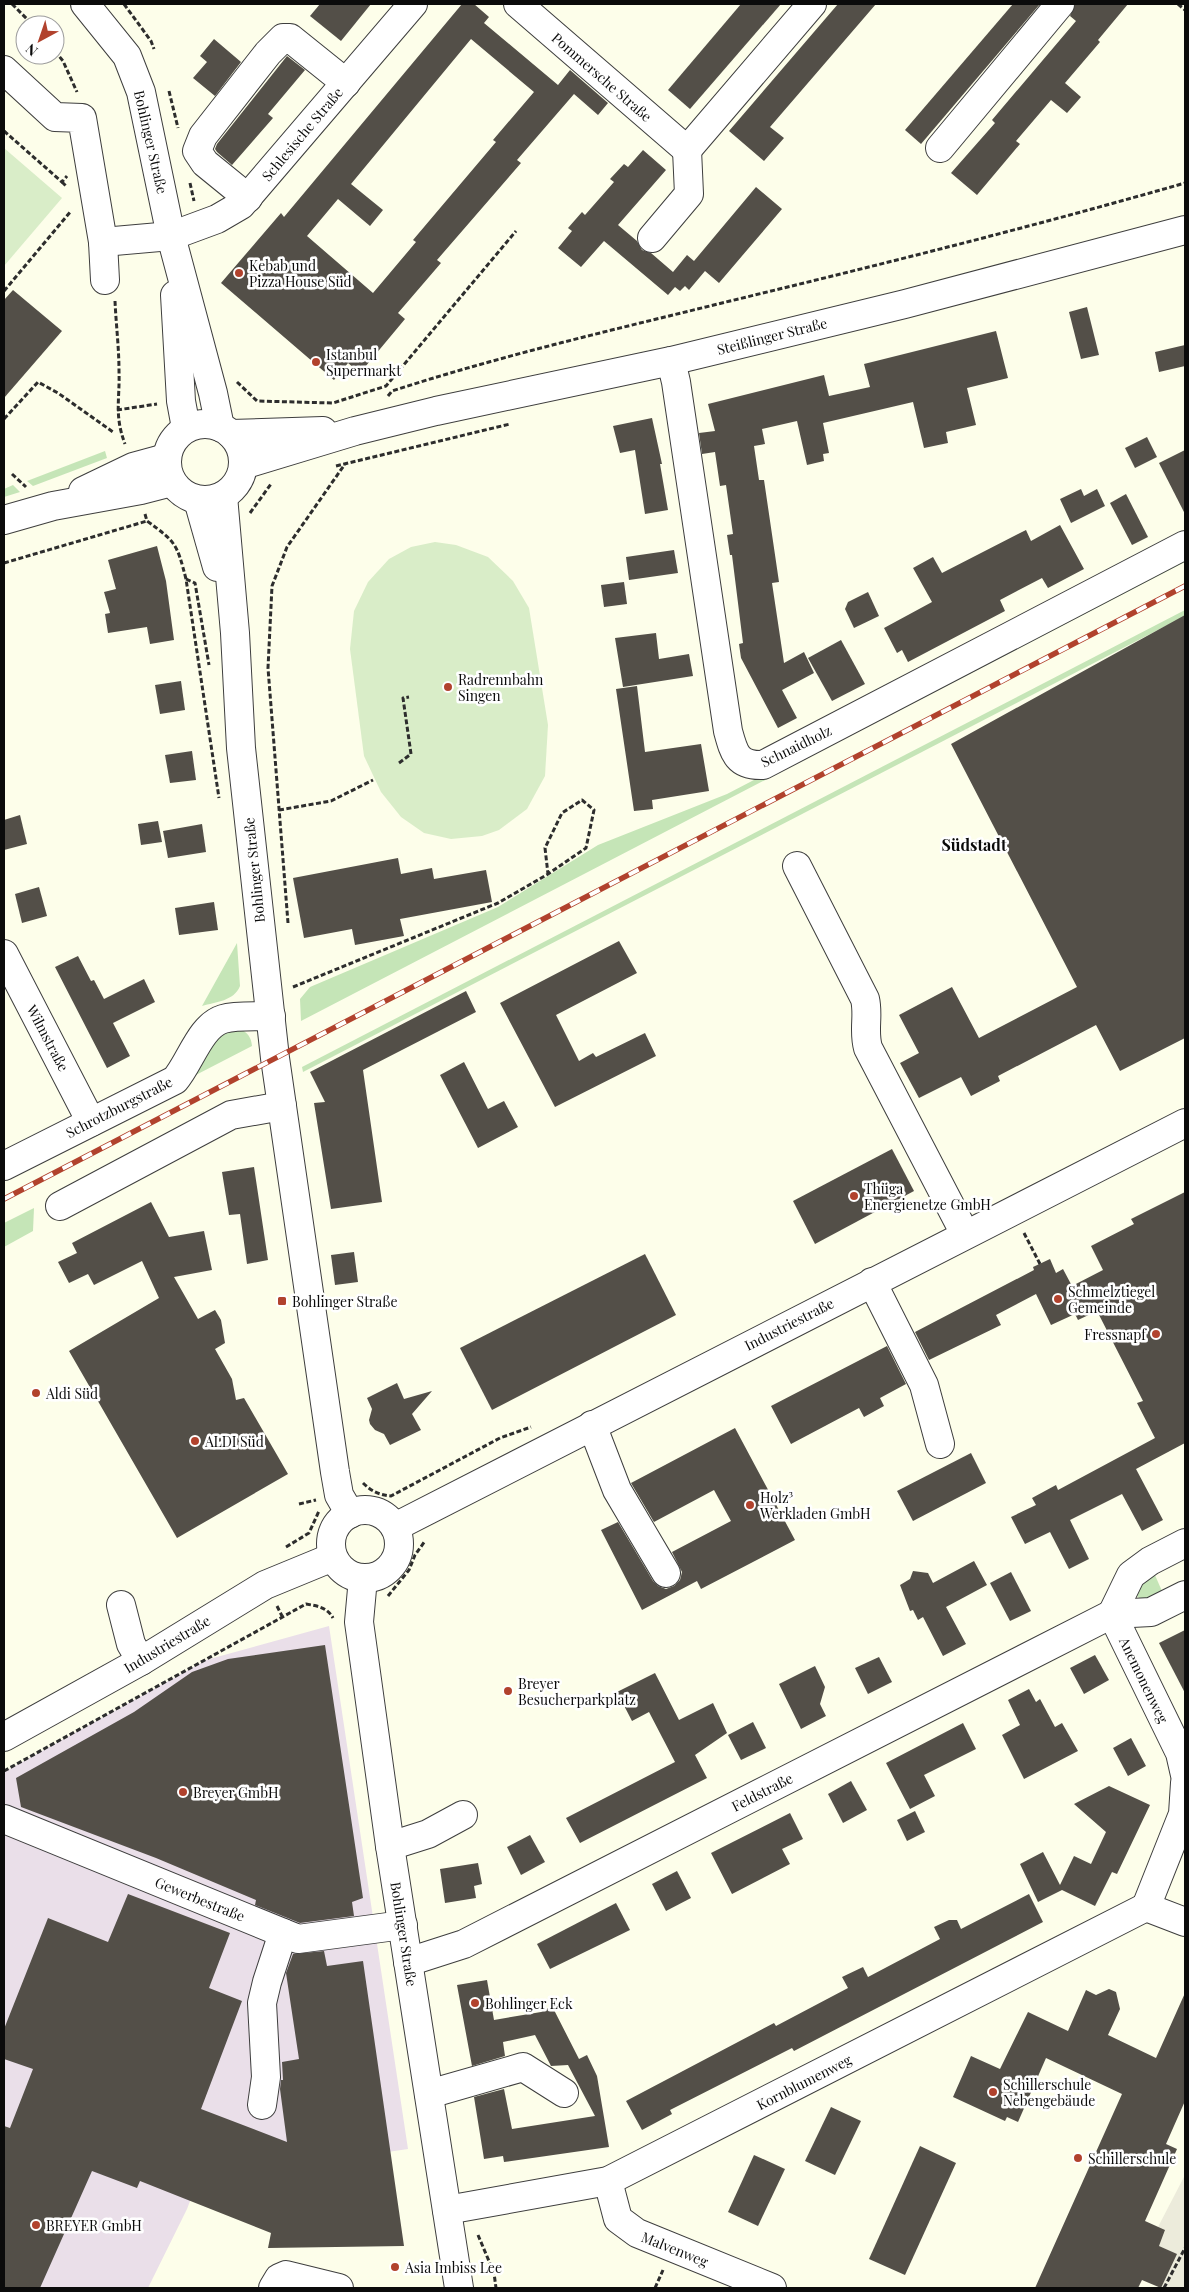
<svg xmlns="http://www.w3.org/2000/svg" width="1189" height="2292" font-family="'Playfair Display',serif">
<style>
.industrial{fill:#eadfe9}
.green{fill:#c5e5b7}
.pitch{fill:#d9edc8}
.plaza{fill:#ecebdb}
.building{fill:#534f48;fill-rule:evenodd}
.lines{fill:none;stroke-linecap:round;stroke-linejoin:round}
.minor-casing{stroke:#3e3e3e;stroke-width:30}
.path{stroke:#2d2d2d;stroke-width:3;stroke-dasharray:5 2.5;stroke-linecap:butt}
.minor{stroke:#fff;stroke-width:28}
.rail-casing{stroke:#b1422d;stroke-width:5.5}
.rail{stroke:#fff;stroke-width:4;stroke-dasharray:11;stroke-linecap:butt}
.poi-dot{fill:#b1422d;stroke:#fff;stroke-width:2}
.labels{text-anchor:middle;dominant-baseline:central;stroke-width:5;stroke-linejoin:round;paint-order:stroke}
.street-label{font-size:14px;fill:#0b0b0b;stroke:#fff}
.poi-label{font-size:14px;fill:#0b0b0b;stroke:#fff;text-anchor:start}
.quarter-label{font-size:16px;font-weight:bold;fill:#0b0b0b;stroke:#fff}
</style>
<rect width="100%" height="100%" fill="#fdfeea"/>
<polygon class="industrial" points="329,1626 408,2149 299,2165 215,2136 187,2209 148,2288 4,2288 4,1772 206,1660"/>
<g class="green">
<polygon points="105,451 107,458 33,486 27,481"/>
<polygon points="13,485 20,492 4,497 4,489"/>
<polygon points="1185,556 1185,562 301,1021 300,999 310,987 498,907 598,845 727,794"/>
<polygon points="1185,610 1185,616 303,1072 302,1067"/>
<path d="M237 943 240 986C234 1001 216 1002 202 1006Z"/>
<path d="M239 1028C248 1033 251 1037 252 1046L190 1078 222 1030Z"/>
<polygon points="34,1208 33,1231 4,1247 4,1223"/>
<polygon points="1154,1573 1162,1591 1159,1597 1141,1600 1136,1595 1134,1583"/>
</g>
<g class="pitch">
<polygon points="4,148 62,198 4,266"/>
<polygon points="435,542 456,545 488,557 513,581 529,608 548,725 545,776 527,809 499,830 482,836 451,839 424,833 401,817 381,792 364,756 350,649 354,611 368,582 389,559 411,547"/>
</g>
<polygon class="plaza" points="1185,2175 1185,2288 1161,2288 1176,2254 1159,2246 1165,2231 1158,2227"/>
<g class="building">
<polygon points="320,4 371,4 341,41 310,16"/>
<path d="M462 4H474L489 17 484 23 558 85 570 70 608 103 598 115 574 94 517 160 521 163 437 260 441 263 398 313 405 319 360 373 348 363 334 380 221 283 281 213 284 217ZM471 39 534 92 493 140 496 142 413 240 416 242 373 293 307 236 338 199 370 226 383 210 351 184Z"/>
<polygon points="741,4 781,4 690,109 668,90"/>
<polygon points="838,4 876,4 770,127 784,138 764,161 729,131"/>
<polygon points="1013,4 1040,4 921,144 905,130"/>
<polygon points="1075,4 1128,4 1098,40 1100,42 1065,83 1081,97 1067,113 1051,100 1016,141 1020,144 977,195 951,173 995,123 992,120 1076,21 1070,16"/>
<polygon points="214,39 241,62 215,96 193,78 207,62 200,56"/>
<polygon points="287,56 305,70 268,114 273,118 232,165 217,152 215,149 217,144"/>
<polygon points="643,150 666,170 618,225 637,241 642,250 651,253 673,272 687,255 694,261 756,187 782,209 719,283 705,271 689,290 685,286 680,291 675,287 668,295 604,241 581,267 558,248 572,231 568,228 582,212 585,215 614,182 610,179 624,164 628,167"/>
<polygon points="13,290 62,331 4,398 4,300"/>
<polygon points="1087,307 1099,355 1081,359 1069,312"/>
<polygon points="996,331 1008,378 967,388 976,425 946,432 948,443 924,448 913,402 823,423 829,453 823,454 824,461 807,465 797,421 762,429 765,444 754,446 759,480 764,480 779,582 772,583 784,663 804,652 814,673 782,690 797,718 778,728 741,658 739,644 743,643 732,555 730,555 727,535 733,534 726,485 720,486 715,452 702,454 699,433 715,431 708,404 824,375 829,396 870,387 864,364"/>
<polygon points="1185,345 1185,366 1159,372 1155,352"/>
<polygon points="652,418 662,464 660,464 668,510 645,514 635,450 620,453 613,426"/>
<polygon points="1147,437 1157,457 1135,468 1125,448"/>
<polygon points="1185,450 1185,514 1159,463"/>
<polygon points="1081,489 1084,496 1097,489 1105,506 1071,523 1060,499"/>
<polygon points="1126,494 1148,537 1132,545 1110,503"/>
<polygon points="1060,525 1084,569 1048,588 1042,578 1000,600 1005,611 908,662 902,650 897,653 884,628 932,602 913,568 933,557 942,573 1026,530 1031,541"/>
<polygon points="157,546 166,581 174,640 150,644 147,627 108,633 105,614 110,613 104,592 116,589 108,560"/>
<polygon points="674,550 678,573 629,580 626,557"/>
<polygon points="624,582 627,604 604,607 601,585"/>
<polygon points="868,592 879,616 854,628 845,609 848,602"/>
<polygon points="1185,615 1185,1038 1120,1071 1096,1025 998,1076 1000,1081 971,1096 961,1077 919,1098 900,1063 919,1053 899,1015 952,987 979,1038 1077,987 951,744"/>
<polygon points="656,633 659,659 689,654 693,676 623,687 615,638"/>
<polygon points="841,640 865,684 832,701 808,658"/>
<polygon points="181,681 185,710 160,714 155,685"/>
<polygon points="637,686 645,752 701,744 709,791 652,800 653,809 634,811 616,689"/>
<polygon points="192,751 196,780 170,783 165,755"/>
<polygon points="20,815 27,844 4,850 4,820"/>
<polygon points="158,821 162,842 141,845 138,824"/>
<polygon points="202,824 206,852 168,858 163,831"/>
<polygon points="398,858 401,874 432,868 434,879 486,870 492,902 400,919 404,936 355,945 352,929 304,938 293,878"/>
<polygon points="39,887 47,916 22,923 15,894"/>
<polygon points="214,902 218,930 179,935 175,908"/>
<polygon points="619,941 637,973 556,1015 579,1061 593,1053 596,1057 645,1033 656,1056 555,1107 500,1003"/>
<polygon points="78,956 91,981 94,980 104,999 144,979 155,1002 113,1023 130,1056 107,1068 55,967"/>
<polygon points="466,991 476,1012 363,1070 382,1202 331,1209 314,1103 325,1102 310,1072"/>
<polygon points="464,1062 488,1109 504,1101 518,1127 478,1148 440,1075"/>
<polygon points="892,1149 914,1191 815,1244 793,1201"/>
<polygon points="254,1167 268,1260 247,1264 240,1214 229,1215 222,1172"/>
<polygon points="1185,1192 1185,1443 1136,1469 1163,1520 1142,1531 1122,1494 1070,1520 1089,1559 1069,1569 1050,1532 1025,1544 1011,1517 1036,1505 1032,1498 1056,1485 1058,1490 1155,1438 1137,1403 1143,1401 1097,1311 1078,1320 1075,1314 1051,1325 1036,1294 996,1315 1001,1325 929,1360 915,1332 1034,1270 1033,1267 1050,1259 1056,1273 1063,1269 1072,1286 1103,1270 1091,1246 1134,1224 1131,1219"/>
<polygon points="151,1202 169,1237 204,1231 212,1270 174,1277 198,1319 215,1310 221,1320 225,1343 215,1349 232,1379 236,1400 244,1398 288,1474 177,1538 69,1351 159,1298 142,1261 94,1285 88,1274 69,1283 58,1262 77,1253 72,1243"/>
<polygon points="354,1252 358,1282 335,1285 331,1255"/>
<polygon points="645,1254 676,1315 492,1410 460,1348"/>
<polygon points="887,1346 906,1384 880,1398 884,1406 864,1417 859,1408 791,1444 771,1406"/>
<polygon points="397,1383 404,1399 432,1391 412,1414 421,1430 390,1445 384,1434 375,1430 370,1424 369,1420 372,1409 367,1398"/>
<polygon points="735,1428 795,1540 701,1589 697,1581 642,1610 601,1530 618,1522 653,1581 658,1586 666,1589 674,1586 680,1580 682,1572 672,1552 731,1521 714,1490 654,1522 631,1483"/>
<polygon points="971,1453 986,1483 913,1521 897,1491"/>
<polygon points="974,1561 987,1585 946,1607 966,1644 943,1656 923,1617 918,1620 913,1610 910,1611 900,1585 910,1579 913,1571 928,1573 933,1583"/>
<polygon points="1011,1572 1031,1611 1010,1621 990,1583"/>
<polygon points="1185,1630 1185,1693 1159,1643"/>
<polygon points="325,1645 363,1898 352,1902 354,1916 300,1923 255,1905 256,1900 156,1858 21,1807 16,1778 134,1712 192,1672 228,1659"/>
<polygon points="1095,1655 1109,1680 1084,1694 1070,1668"/>
<polygon points="879,1657 892,1682 868,1694 855,1668"/>
<polygon points="815,1666 825,1687 820,1704 826,1716 801,1729 779,1684"/>
<polygon points="655,1673 679,1720 713,1703 727,1733 695,1755 707,1778 580,1843 566,1818 675,1762 649,1712 632,1721 617,1692"/>
<polygon points="1029,1689 1036,1702 1040,1699 1055,1727 1062,1723 1078,1751 1024,1779 1002,1735 1020,1725 1008,1700"/>
<polygon points="753,1722 766,1748 741,1760 728,1735"/>
<polygon points="963,1723 976,1749 924,1775 935,1796 910,1809 886,1763"/>
<polygon points="1131,1738 1146,1766 1128,1776 1113,1748"/>
<polygon points="851,1781 867,1810 843,1823 828,1794"/>
<polygon points="1109,1786 1150,1805 1117,1874 1112,1872 1095,1906 1062,1890 1038,1902 1020,1864 1043,1852 1060,1885 1074,1856 1091,1864 1106,1832 1074,1804"/>
<polygon points="915,1811 925,1832 907,1841 897,1820"/>
<polygon points="790,1813 803,1839 782,1849 790,1864 732,1894 711,1853"/>
<polygon points="530,1835 545,1862 521,1875 507,1847"/>
<polygon points="478,1863 482,1884 474,1886 476,1898 445,1903 440,1869"/>
<polygon points="677,1871 691,1898 666,1911 652,1884"/>
<polygon points="128,1894 230,1933 209,1988 242,2001 201,2109 287,2142 280,2089 281,2080 283,2080 282,2062 299,2059 286,1973 293,1954 324,1951 327,1966 363,1961 404,2246 268,2248 271,2233 140,2181 137,2188 92,2171 40,2288 4,2288 4,2126 10,2128 33,2069 4,2059 4,2029 48,1918 108,1942"/>
<polygon points="1029,1894 1043,1922 794,2051 792,2048 670,2110 672,2114 642,2130 626,2101 774,2023 776,2026 848,1988 842,1977 863,1967 868,1977 940,1939 934,1927 949,1920 957,1920 961,1929"/>
<polygon points="616,1903 630,1930 550,1969 537,1944"/>
<polygon points="487,1980 494,2020 541,2012 552,2006 579,2059 587,2055 597,2076 609,2147 504,2162 503,2156 484,2159 474,2097 504,2089 512,2129 595,2116 568,2065 551,2066 535,2035 503,2042 505,2056 472,2066 457,1985"/>
<polygon points="1109,1989 1116,1992 1120,2009 1108,2035 1156,2058 1185,1993 1185,2101 1166,2144 1177,2149 1145,2221 1165,2230 1159,2246 1177,2254 1161,2288 1142,2280 1138,2288 1035,2288 1122,2094 1046,2058 1018,2122 1007,2117 1005,2121 953,2097 971,2056 1000,2069 1028,2012 1068,2031 1086,1990 1096,1995"/>
<polygon points="831,2107 861,2121 835,2175 805,2161"/>
<polygon points="920,2146 956,2163 905,2275 869,2259"/>
<polygon points="754,2155 785,2169 758,2226 728,2212"/>
</g>
<g class="lines">
<defs>
<g id="minor">
<polyline points="85,4 127,56 141,92 171,236 213,393 220,427"/>
<polyline points="518,4 687,150 812,4"/>
<polyline points="4,70 55,117 82,118 103,242 105,280"/>
<polyline points="940,148 1060,4"/>
<polyline points="248,198 205,163 197,151 203,136 268,53 283,38 290,38 346,83"/>
<polyline points="652,238 689,194 687,150"/>
<polyline points="103,242 171,236 217,219 241,205 413,4"/>
<polyline points="175,295 181,401 186,428"/>
<path d="M671 361 676 382 728 731C734 753 737 766 763 765L1185 545"/>
<circle cx="205" cy="462" r="38"/>
<polyline points="231,434 323,431"/>
<polyline points="243,465 355,431 436,411 671,361 905,304 1185,230"/>
<polyline points="83,491 133,467 166,458"/>
<polyline points="223,496 235,633 241,748 275,1058 335,1472 339,1495 350,1514"/>
<polyline points="198,500 217,567"/>
<polyline points="4,520 53,506 141,490 172,482"/>
<path d="M797 866 865 999C869 1016 863 1030 868 1048L965 1234"/>
<polyline points="4,954 91,1122"/>
<path d="M4 1166 175 1080C190 1063 200 1026 223 1019 237 1015 256 1017 271 1016"/>
<polyline points="60,1206 231,1115 282,1106"/>
<polyline points="872,1282 924,1385 940,1444"/>
<polyline points="592,1425 617,1490 666,1573"/>
<circle cx="365" cy="1544" r="34"/>
<polyline points="395,1527 1185,1123"/>
<polyline points="363,1578 359,1622 390,1846 459,2288"/>
<polyline points="121,1605 131,1644 141,1661"/>
<polyline points="1112,1614 1180,1753 1185,1775"/>
<polyline points="1112,1614 1131,1575 1150,1561 1185,1543"/>
<polyline points="4,1737 141,1661 265,1585 333,1557"/>
<polyline points="4,1819 298,1939 403,1925"/>
<polyline points="390,1846 428,1834 463,1815"/>
<polyline points="1146,1907 1183,1814 1185,1783"/>
<polyline points="1146,1907 1185,1922"/>
<polyline points="408,1962 464,1944 1112,1614 1151,1612 1185,1595"/>
<polyline points="429,2094 523,2067 564,2093"/>
<polyline points="262,2105 266,2077 262,2003 267,1982 283,1933"/>
<polyline points="608,2181 618,2219 637,2233 772,2288"/>
<polyline points="447,2210 608,2181 1146,1907"/>
<polyline points="273,2288 279,2278 286,2275 339,2288"/>
</g>
</defs>
<use href="#minor" class="minor-casing"/>
<g class="path">
<polyline points="12,4 33,25"/>
<polyline points="124,4 151,41 154,49"/>
<polyline points="1178,4 1185,10"/>
<polyline points="55,51 63,61 77,92"/>
<polyline points="169,91 178,128"/>
<polyline points="4,131 62,182 67,176"/>
<polyline points="62,182 67,187"/>
<polyline points="190,183 194,201"/>
<polyline points="4,291 71,211"/>
<path d="M115 301C116 324 119 348 119 371 120 399 114 415 125 444"/>
<polyline points="237,382 257,401 333,403 386,386 516,231"/>
<path d="M388 396 392 391C503 355 617 329 730 301 883 264 1035 226 1185 183"/>
<polyline points="117,410 157,404"/>
<polyline points="4,419 38,382 58,393 113,432"/>
<polyline points="336,466 510,424"/>
<polyline points="12,474 26,487"/>
<polyline points="250,513 271,484"/>
<path d="M145 514 147 521C176 542 177 544 186 579L219 798"/>
<polyline points="4,563 147,521"/>
<polyline points="186,579 195,583 209,665"/>
<polyline points="399,763 411,754 403,698 409,697"/>
<polyline points="279,810 331,801 373,780"/>
<polyline points="288,923 268,668 272,586 287,547 345,464"/>
<polyline points="293,987 498,903 548,874 586,848 594,810 582,800 562,813 545,848 548,874"/>
<polyline points="1024,1233 1040,1264"/>
<path d="M363 1483C371 1491 379 1495 391 1496L500 1438 531 1427"/>
<polyline points="299,1504 316,1500"/>
<polyline points="286,1547 309,1533 319,1511"/>
<polyline points="388,1596 409,1570 415,1555 425,1541"/>
<polyline points="277,1606 282,1616"/>
<path d="M4 1771 306 1604C317 1606 327 1607 333 1618"/>
<polyline points="478,2235 494,2273 496,2288"/>
<polyline points="655,2288 663,2270"/>
<polyline points="1164,2288 1185,2248"/>
</g>
<use href="#minor" class="minor"/>
<defs>
<polyline id="rail" points="4,1199 1185,586"/>
</defs>
<use href="#rail" class="rail-casing"/>
<use href="#rail" class="rail"/>
</g>
<g class="poi-dot">
<circle cx="239" cy="273" r="5"/>
<circle cx="316" cy="362" r="5"/>
<circle cx="448" cy="687" r="5"/>
<circle cx="854" cy="1196" r="5"/>
<circle cx="1058" cy="1299" r="5"/>
<rect x="277" y="1296" width="10" height="10" rx="2.5"/>
<circle cx="1156" cy="1334" r="5"/>
<circle cx="36" cy="1393" r="5"/>
<circle cx="195" cy="1441" r="5"/>
<circle cx="750" cy="1505" r="5"/>
<circle cx="508" cy="1691" r="5"/>
<circle cx="183" cy="1792" r="5"/>
<circle cx="475" cy="2003" r="5"/>
<circle cx="993" cy="2092" r="5"/>
<circle cx="1078" cy="2158" r="5"/>
<circle cx="36" cy="2225" r="5"/>
<circle cx="395" cy="2267" r="5"/>
</g>
<g class="labels">
<g class="street-label">
<text transform="translate(602 77) rotate(41)">Pommersche Straße</text>
<text transform="translate(302 134) rotate(-50)">Schlesische Straße</text>
<text transform="translate(151 142) rotate(77)">Bohlinger Straße</text>
<text transform="translate(772 336) rotate(-14)">Steißlinger Straße</text>
<text transform="translate(796 746) rotate(-26)">Schnaidholz</text>
<text transform="translate(254 870) rotate(-96)">Bohlinger Straße</text>
<text transform="translate(48 1038) rotate(62)">Wilmstraße</text>
<text transform="translate(119 1107) rotate(-27)">Schrotzburgstraße</text>
<text transform="translate(789 1324) rotate(-27)">Industriestraße</text>
<text transform="translate(167 1644) rotate(-31)">Industriestraße</text>
<text transform="translate(1144 1680) rotate(64)">Anemonenweg</text>
<text transform="translate(762 1792) rotate(-27)">Feldstraße</text>
<text transform="translate(200 1899) rotate(22)">Gewerbestraße</text>
<text transform="translate(404 1934) rotate(81)">Bohlinger Straße</text>
<text transform="translate(804 2082) rotate(-27)">Kornblumenweg</text>
<text transform="translate(675 2249) rotate(22)">Malvenweg</text>
</g>
<g class="poi-label">
<text x="249" y="265">Kebab und<tspan x="249" dy="16">Pizza House Süd</tspan></text>
<text x="326" y="354">Istanbul<tspan x="326" dy="16">Supermarkt</tspan></text>
<text x="458" y="679">Radrennbahn<tspan x="458" dy="16">Singen</tspan></text>
<text x="864" y="1188">Thüga<tspan x="864" dy="16">Energienetze GmbH</tspan></text>
<text x="1068" y="1291">Schmelztiegel<tspan x="1068" dy="16">Gemeinde</tspan></text>
<text x="292" y="1301">Bohlinger Straße</text>
<text x="1146" y="1334" text-anchor="end">Fressnapf</text>
<text x="46" y="1393">Aldi Süd</text>
<text x="205" y="1441">ALDI Süd</text>
<text x="760" y="1497">Holz³<tspan x="760" dy="16">Werkladen GmbH</tspan></text>
<text x="518" y="1683">Breyer<tspan x="518" dy="16">Besucherparkplatz</tspan></text>
<text x="193" y="1792">Breyer GmbH</text>
<text x="485" y="2003">Bohlinger Eck</text>
<text x="1003" y="2084">Schillerschule<tspan x="1003" dy="16">Nebengebäude</tspan></text>
<text x="1088" y="2158">Schillerschule</text>
<text x="46" y="2225">BREYER GmbH</text>
<text x="405" y="2267">Asia Imbiss Lee</text>
</g>
<g class="quarter-label">
<text x="974" y="844">Südstadt</text>
</g>
</g>
<rect width="1189" height="2292" fill="none" stroke="#0b0b0b" stroke-width="10"/>
<g transform="translate(40 40) rotate(220)"><circle r="24" fill="#ffffff" stroke="#9d9d9d"/>
<path d="M0-4L9 19L0 12L-9 19Z" fill="#b1422d"/>
<text y="-8" font-size="14" font-weight="bold" text-anchor="middle" fill="#0b0b0b">N</text>
</g>
</svg>
